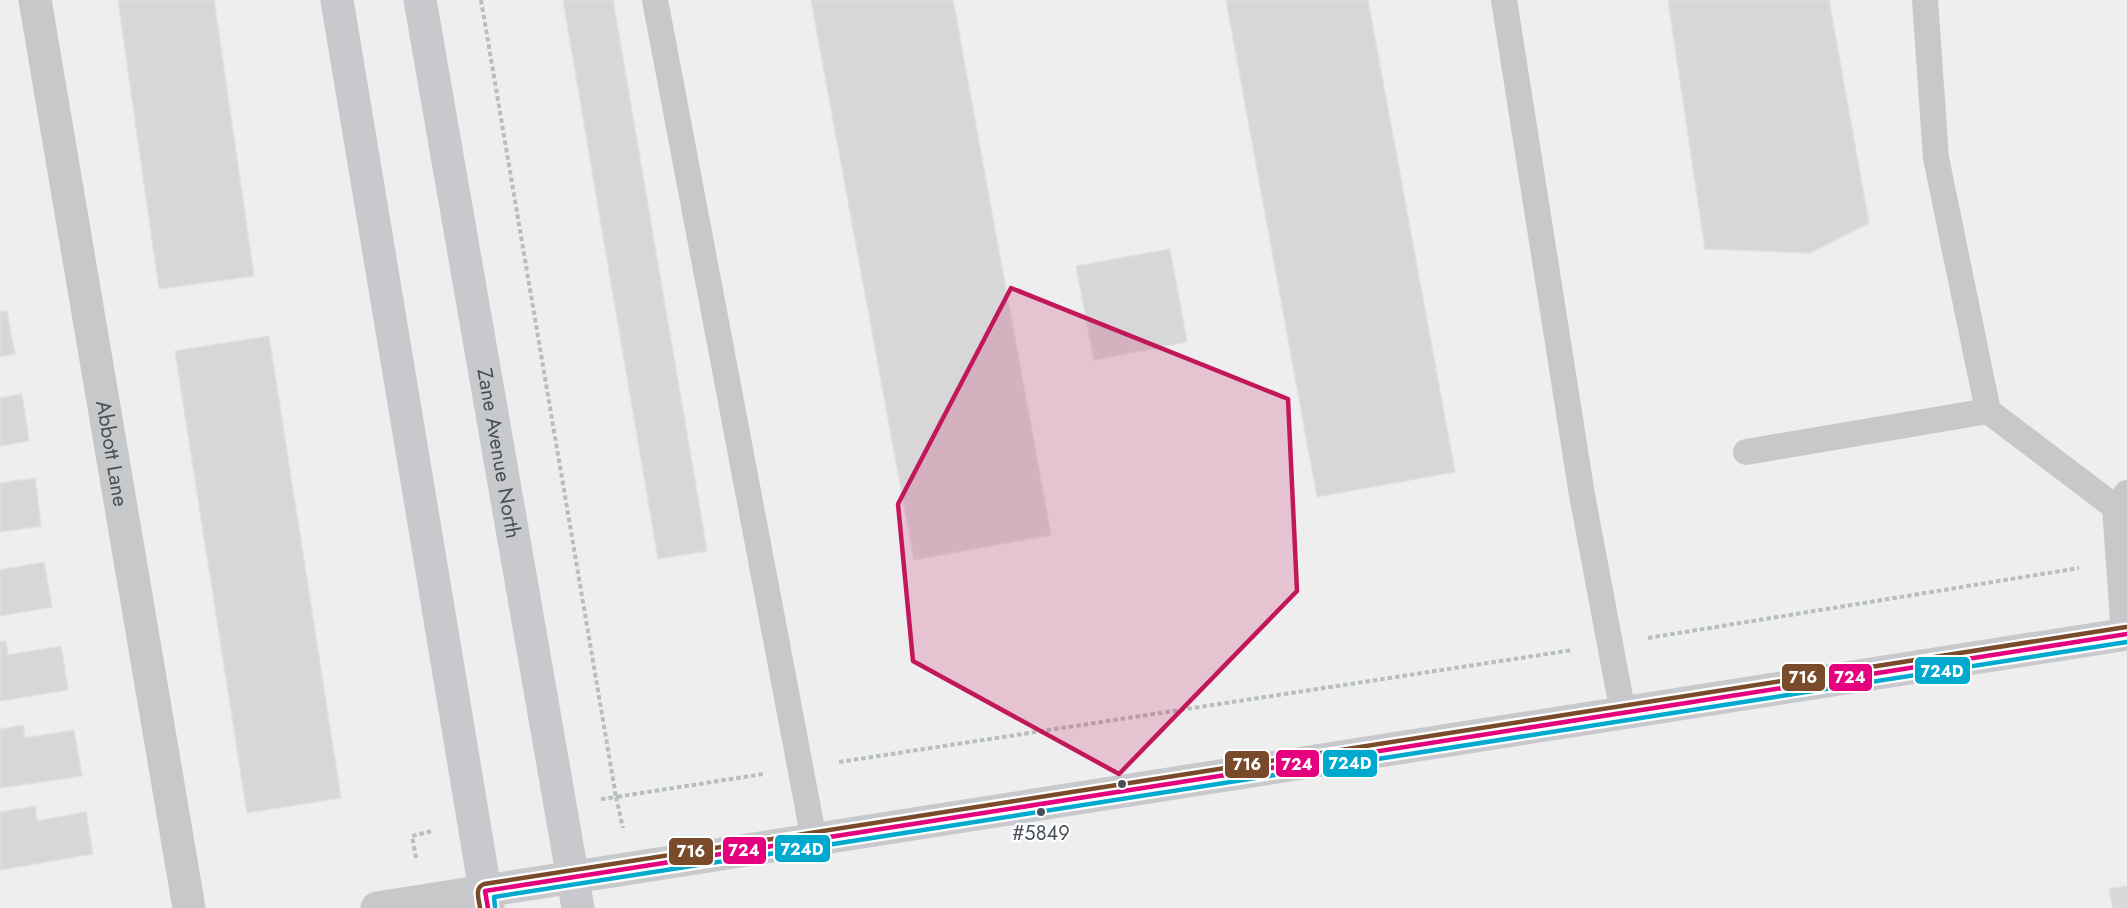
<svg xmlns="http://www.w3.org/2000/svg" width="2127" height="908" font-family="Jost,sans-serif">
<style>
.building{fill:#d7d7d8;stroke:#e0e0e1;stroke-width:1.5}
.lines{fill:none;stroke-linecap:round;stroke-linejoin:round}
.path{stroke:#b6bfbd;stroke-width:4;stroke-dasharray:4.5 3;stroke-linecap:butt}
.lane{stroke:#c6c8c9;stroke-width:26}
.street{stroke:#c6c8c9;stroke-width:33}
.secondary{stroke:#c7c9cc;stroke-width:33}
.bus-1-casing{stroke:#fff;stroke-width:9}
.bus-2-casing{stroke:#fff;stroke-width:9}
.bus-3-casing{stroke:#fff;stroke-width:9}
.bus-1{stroke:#e5007d;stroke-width:4.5}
.bus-2{stroke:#00a9ce;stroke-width:4.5}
.bus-3{stroke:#7a4b2a;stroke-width:4.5}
.marked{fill:#c2185b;fill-opacity:0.2;stroke:#c2185b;stroke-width:4.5;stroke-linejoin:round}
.bus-dot{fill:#475058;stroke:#fff;stroke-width:2}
.labels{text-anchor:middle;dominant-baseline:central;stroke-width:4.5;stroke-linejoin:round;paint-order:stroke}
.bus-label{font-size:20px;fill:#475058;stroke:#fff}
.street-label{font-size:21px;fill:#475058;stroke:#fff}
.line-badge{stroke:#fff;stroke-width:2}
.badge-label{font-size:16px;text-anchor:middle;font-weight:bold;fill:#fff}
</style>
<rect width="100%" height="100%" fill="#eee"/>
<g class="building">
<polygon points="118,0 214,0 254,276 159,289"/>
<polygon points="563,0 613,0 707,551 658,559"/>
<polygon points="811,0 953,0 1051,535 914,560"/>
<polygon points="1226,0 1368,0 1455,472 1317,497"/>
<polygon points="1668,0 1829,0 1869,223 1810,253 1705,249"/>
<polygon points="1170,249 1187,342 1094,360 1076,266"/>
<polygon points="7,311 15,354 0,357 0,312"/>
<polygon points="269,336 341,798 247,813 175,351"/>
<polygon points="22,394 29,441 0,446 0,398"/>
<polygon points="35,478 41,526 0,532 0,483"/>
<polygon points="44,562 52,607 0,616 0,570"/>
<polygon points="6,641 8,655 61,646 68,690 0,701 0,642"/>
<polygon points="23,725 25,738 74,730 82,776 0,788 0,729"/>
<polygon points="35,806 37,821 86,812 93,854 0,870 0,812"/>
<polygon points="2127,886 2127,908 2113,908 2109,889"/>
</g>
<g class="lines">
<g class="path">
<polyline points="481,0 616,797 763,774"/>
<polyline points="1648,638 2079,568"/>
<polyline points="839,762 1573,650"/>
<polyline points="601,799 616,797 623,828"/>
<polyline points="416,858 412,836 432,831"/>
</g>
<g class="lane">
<polyline points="655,0 814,840"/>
<polyline points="1504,0 1582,495 1623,713"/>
<polyline points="1925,0 1936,158 1988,411 2115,507"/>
<polyline points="1746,452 1988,411"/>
<polyline points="2124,635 2115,507 2127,493"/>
</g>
<g class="street">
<path id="s1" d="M35 0 189 908"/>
<polyline points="377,908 485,891"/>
</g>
<g class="secondary">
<polyline points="337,0 488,908"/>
<path id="s2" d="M420 0 578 908"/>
<polyline points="485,891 2127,634"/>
</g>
<defs>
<polyline id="bus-1" points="488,908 485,891 2127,634"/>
<polyline id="bus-2" points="495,907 494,897 2127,642"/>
<path id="bus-3" d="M480 908C479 899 474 888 484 884L2126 627"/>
</defs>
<use href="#bus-1" class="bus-1-casing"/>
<use href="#bus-2" class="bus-2-casing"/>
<use href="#bus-3" class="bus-3-casing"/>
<use href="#bus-1" class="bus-1"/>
<use href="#bus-2" class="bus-2"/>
<use href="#bus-3" class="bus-3"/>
</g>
<path class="marked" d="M1011 288 1288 399 1297 591 1119 774 913 661 898 504Z"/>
<g class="bus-dot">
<circle cx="1122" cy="784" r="5"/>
<circle cx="1041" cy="812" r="5"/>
</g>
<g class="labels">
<g class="bus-label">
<text x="1041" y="833">#5849</text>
</g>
<g class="street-label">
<text stroke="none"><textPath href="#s1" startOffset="460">Abbott Lane</textPath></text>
<text stroke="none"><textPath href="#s2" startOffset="460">Zane Avenue North</textPath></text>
</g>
</g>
<g class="line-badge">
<rect x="1914" y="656" width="57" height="29" rx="6" fill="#00a9ce"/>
<rect x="1828" y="663" width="45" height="29" rx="6" fill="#e5007d"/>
<rect x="1781" y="663" width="45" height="29" rx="6" fill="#7a4b2a"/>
<rect x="1322" y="749" width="56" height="29" rx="6" fill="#00a9ce"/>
<rect x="1275" y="749" width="45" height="29" rx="6" fill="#e5007d"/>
<rect x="1224" y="750" width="46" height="29" rx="6" fill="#7a4b2a"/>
<rect x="774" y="834" width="57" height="29" rx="6" fill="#00a9ce"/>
<rect x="722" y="836" width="45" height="29" rx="6" fill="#e5007d"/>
<rect x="668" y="837" width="46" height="29" rx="6" fill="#7a4b2a"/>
</g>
<g class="badge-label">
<text x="1942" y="677">724D</text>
<text x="1850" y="683">724</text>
<text x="1803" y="683">716</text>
<text x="1350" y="769">724D</text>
<text x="1297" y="770">724</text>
<text x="1247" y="770">716</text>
<text x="802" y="855">724D</text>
<text x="744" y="856">724</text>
<text x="691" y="857">716</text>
</g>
</svg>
